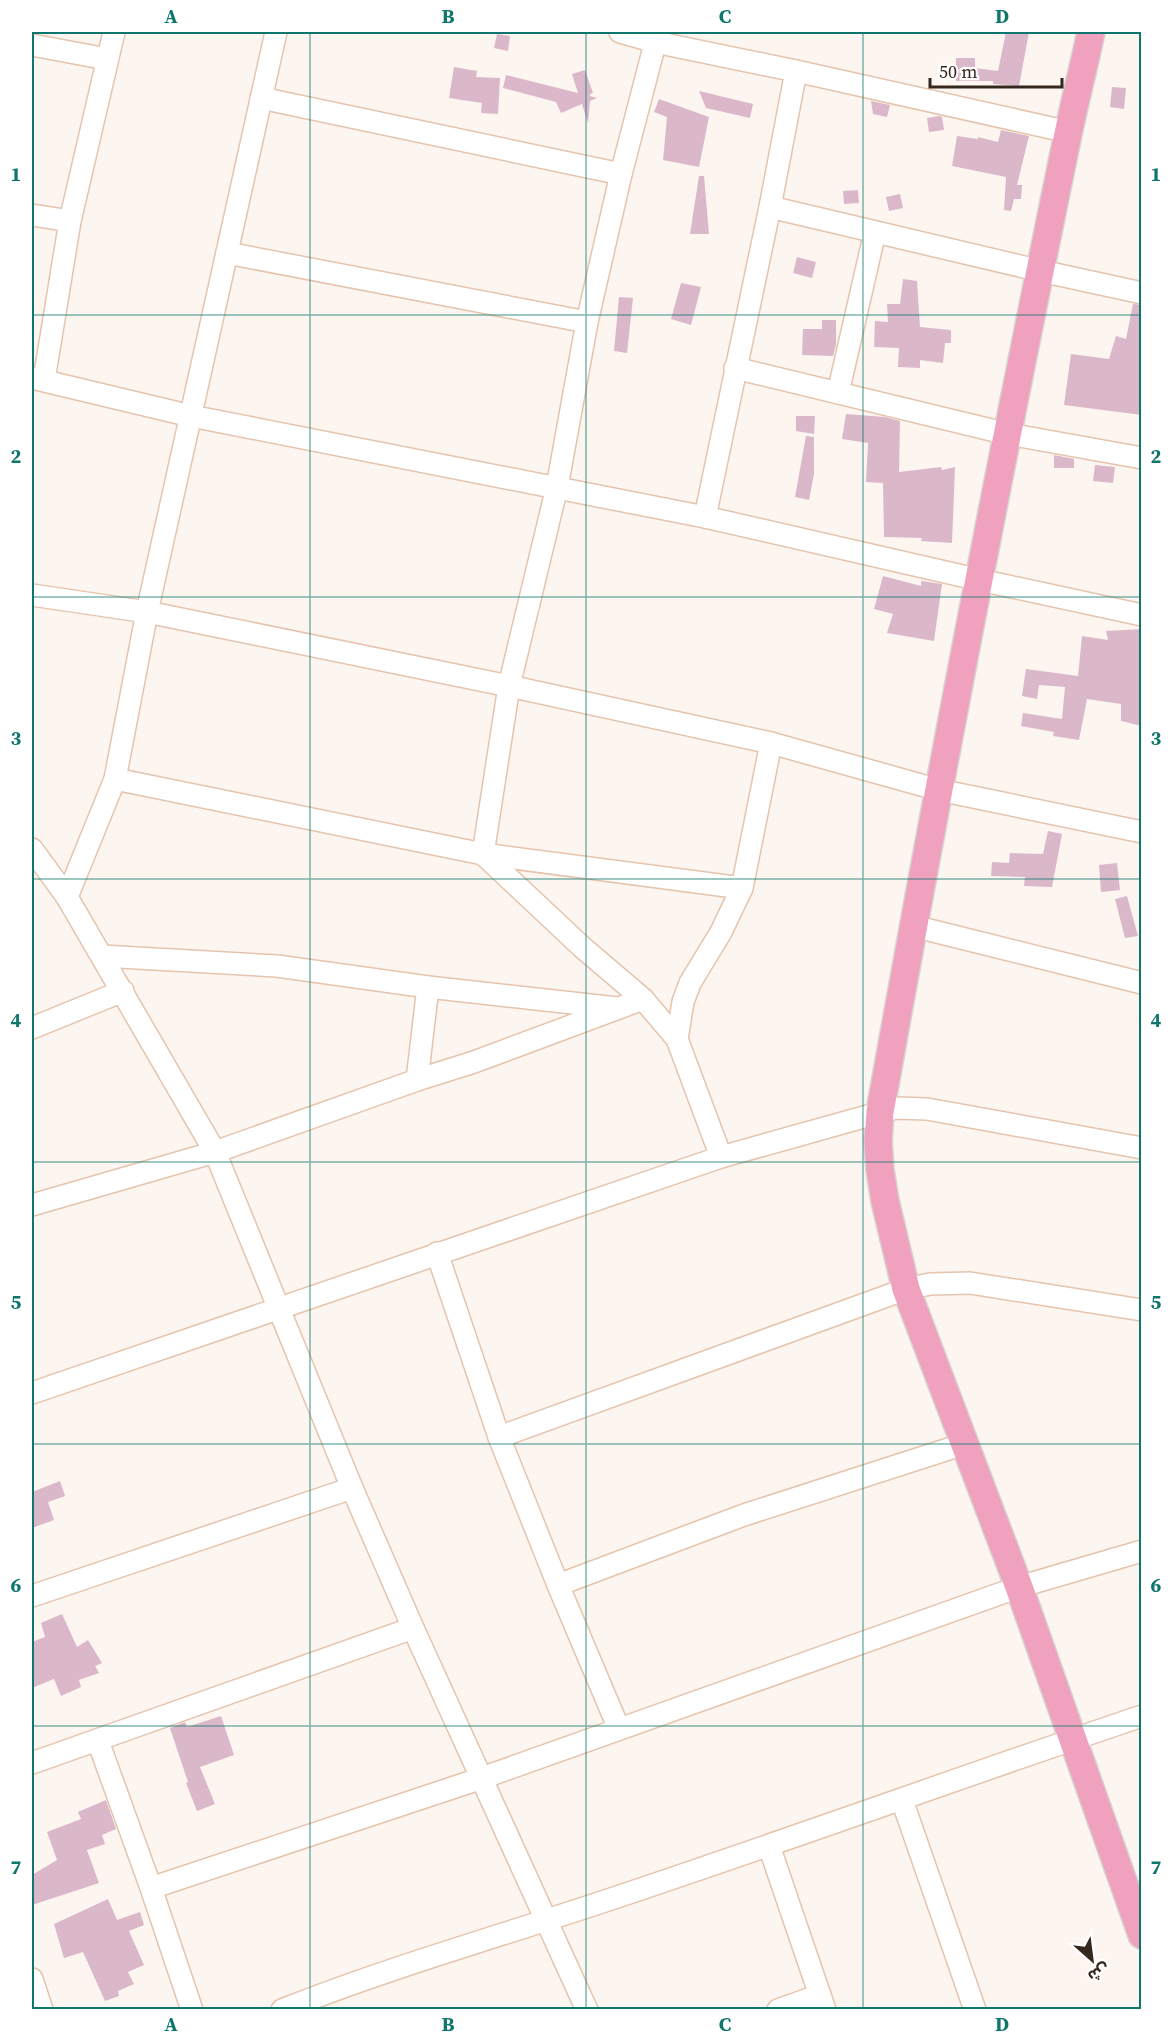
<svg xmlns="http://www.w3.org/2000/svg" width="1173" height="2041" font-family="'Source Serif 4','Noto Sans Arabic',serif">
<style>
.building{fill:#dbb7ca}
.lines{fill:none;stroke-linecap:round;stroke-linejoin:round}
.minor-casing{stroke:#e5c4ad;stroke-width:24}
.major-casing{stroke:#d6d4d2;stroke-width:30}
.minor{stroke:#fff;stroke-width:21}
.major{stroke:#f0a1be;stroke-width:27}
.grid{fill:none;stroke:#0f766e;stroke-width:1.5;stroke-opacity:0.55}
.neatline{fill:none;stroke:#0f766e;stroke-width:2}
.grid-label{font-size:20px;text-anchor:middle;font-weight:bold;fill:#0f766e}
</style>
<rect width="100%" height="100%" fill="#fcf5f0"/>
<g class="building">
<polygon points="1006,32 1029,32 1019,86 993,84 993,81 956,81 956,58 975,58 975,68 998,71"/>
<polygon points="497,34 510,36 508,51 494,48"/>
<polygon points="454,67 477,71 476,77 500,78 498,114 481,113 482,103 449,98"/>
<polygon points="585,70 593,93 590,94 590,96 597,98 590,101 588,123 582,104 561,113 556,102 503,88 506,75 578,93 572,74"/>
<polygon points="1112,87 1126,88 1124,109 1110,107"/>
<polygon points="699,91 753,104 750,118 706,108"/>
<polygon points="659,99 709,117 699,167 663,160 667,117 654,112"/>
<polygon points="871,101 890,105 887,117 873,114"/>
<polygon points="939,116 942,117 944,130 929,132 927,118"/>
<polygon points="1001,130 1029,136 1017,185 1022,185 1021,199 1014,199 1011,211 1004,210 1006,177 952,166 957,136 978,139 978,137 998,142"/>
<polygon points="699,176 704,176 709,234 690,234"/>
<polygon points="858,190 859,203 844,204 843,191"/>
<polygon points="900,194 903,208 889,211 886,197"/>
<polygon points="797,257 816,262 812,278 793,273"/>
<polygon points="903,279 917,281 920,327 951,330 951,343 945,343 943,363 920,360 920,368 898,367 899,348 874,347 875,321 888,322 887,304 900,304"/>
<polygon points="681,283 701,287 691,325 671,319"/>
<polygon points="619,297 633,298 627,353 614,351"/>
<polygon points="1133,304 1142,305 1142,415 1064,405 1071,354 1109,359 1116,336 1126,339"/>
<polygon points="822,320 836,320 836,345 833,356 802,355 803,329 822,329"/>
<polygon points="846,414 885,417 900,421 899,472 941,467 942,470 955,467 952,543 921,541 922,538 884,537 883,483 866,482 868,443 842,439"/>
<polygon points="796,416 815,416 814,434 796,431"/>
<polygon points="806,436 814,437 814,474 809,500 795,497"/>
<polygon points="1054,455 1074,459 1074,468 1054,468"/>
<polygon points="1095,465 1115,467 1113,483 1093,481"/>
<polygon points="883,576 921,586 921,581 942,584 934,641 887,633 893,614 874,609"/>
<polygon points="1142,629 1142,726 1121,721 1121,704 1087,699 1079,740 1053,736 1054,732 1021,726 1023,713 1062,719 1065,687 1039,685 1037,699 1022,696 1026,669 1078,676 1082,636 1108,640 1106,631"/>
<polygon points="1048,831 1062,834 1052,887 1024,886 1025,877 991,876 992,862 1009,863 1010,853 1043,854"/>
<polygon points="1117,863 1120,890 1101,892 1099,865"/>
<polygon points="1127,896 1138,936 1125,938 1115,899"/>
<polygon points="60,1481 65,1496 48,1502 54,1520 32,1528 32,1492"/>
<polygon points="62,1614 77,1647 88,1640 102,1663 95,1666 99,1673 79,1680 81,1687 61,1696 54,1679 32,1688 32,1642 45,1637 41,1623"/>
<polygon points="221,1716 234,1755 200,1767 215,1804 197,1811 186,1783 188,1782 170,1728 185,1722 187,1727"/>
<polygon points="106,1800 116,1829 102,1835 105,1844 87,1850 99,1883 32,1905 32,1875 57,1860 47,1832 81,1819 78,1812"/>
<polygon points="108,1899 117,1920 140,1912 144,1925 129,1931 144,1965 128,1972 134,1984 118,1991 119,1996 105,2001 83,1952 64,1958 54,1924"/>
</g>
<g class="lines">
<defs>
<g id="minor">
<polyline points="620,32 655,42 796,71 1069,132"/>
<polyline points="658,32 621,174 587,322 557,487 509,686 483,854 582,947 643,999 677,1039 721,1157"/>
<polyline points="32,45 107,59"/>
<polyline points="261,98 621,174"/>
<polyline points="770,207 1041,271 1142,293"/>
<polyline points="32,215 70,221"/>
<polyline points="227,253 587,322"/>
<polyline points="735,368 1008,434 1142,458"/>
<polyline points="32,378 191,416 705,517 980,580 1142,615"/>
<polyline points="44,380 70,221 114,32"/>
<polyline points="838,393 875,232"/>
<polyline points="705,517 770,207 796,71"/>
<polyline points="32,595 147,612 509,686 771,743 939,790 1142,832"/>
<polyline points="115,779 483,854 742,888"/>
<polyline points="32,849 67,897 215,1152 352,1488 413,1628 587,2010"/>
<polyline points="67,897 115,779 147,612 276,32"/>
<polyline points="913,926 1142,983"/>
<polyline points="102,956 277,966 428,987 617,1008"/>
<polyline points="32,1028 123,991"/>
<polyline points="677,1039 683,1002 690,983 721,932 742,888 771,743"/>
<polyline points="417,1080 428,987"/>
<polyline points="32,1205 215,1152 417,1080 474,1062 643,999"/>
<polyline points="437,1253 499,1437 558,1585 619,1729"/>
<polyline points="32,1393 721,1157 896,1108 927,1109 1142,1148"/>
<polyline points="499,1437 906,1289 930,1284 970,1283 1142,1310"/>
<polyline points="558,1585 744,1515 964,1444"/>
<polyline points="32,1596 352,1488"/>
<polyline points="98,1741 151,1888 192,2010"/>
<polyline points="32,1763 413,1628"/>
<polyline points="902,1800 975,2010"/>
<polyline points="769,1846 825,2010"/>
<polyline points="151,1888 482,1778 1019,1587 1142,1551"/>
<polyline points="32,1979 42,2010"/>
<path d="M282 2010C390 1967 501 1936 611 1899 788 1840 964 1776 1142 1716"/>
<polyline points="778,2010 820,1995"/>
</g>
<path id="major" d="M1091 32C1084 66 1075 100 1068 134 1001 459 938 786 880 1112L878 1141 880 1170 885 1201 906 1289 1019 1587 1142 1935"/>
</defs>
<use href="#minor" class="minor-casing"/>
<use href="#major" class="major-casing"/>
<use href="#minor" class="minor"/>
<use href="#major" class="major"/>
</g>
<path class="grid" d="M310 32V2010M586 32V2010M863 32V2010M32 315H1142M32 597H1142M32 879H1142M32 1162H1142M32 1444H1142M32 1726H1142"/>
<rect width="1173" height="2041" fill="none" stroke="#ffffff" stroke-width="66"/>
<g transform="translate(1092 1960) rotate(152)" stroke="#ffffff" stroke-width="4.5" paint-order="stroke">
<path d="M0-4.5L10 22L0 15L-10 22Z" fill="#34271e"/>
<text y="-9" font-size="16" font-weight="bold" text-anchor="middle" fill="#34271e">ش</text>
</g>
<path d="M930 78v9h132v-9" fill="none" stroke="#34271e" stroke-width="3"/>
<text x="939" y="78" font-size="18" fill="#34271e" stroke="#ffffff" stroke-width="4.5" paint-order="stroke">50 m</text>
<rect x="33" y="33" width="1107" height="1975" class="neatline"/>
<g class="grid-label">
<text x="171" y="23">A</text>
<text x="448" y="23">B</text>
<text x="725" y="23">C</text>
<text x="1002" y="23">D</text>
<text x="16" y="181">1</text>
<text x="1156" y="181">1</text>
<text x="16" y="463">2</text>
<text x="1156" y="463">2</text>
<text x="16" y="745">3</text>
<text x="1156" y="745">3</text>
<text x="16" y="1027">4</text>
<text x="1156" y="1027">4</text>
<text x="16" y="1309">5</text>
<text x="1156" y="1309">5</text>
<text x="16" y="1592">6</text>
<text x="1156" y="1592">6</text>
<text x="16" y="1874">7</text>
<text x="1156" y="1874">7</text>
<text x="171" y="2031">A</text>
<text x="448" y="2031">B</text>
<text x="725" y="2031">C</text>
<text x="1002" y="2031">D</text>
</g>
</svg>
